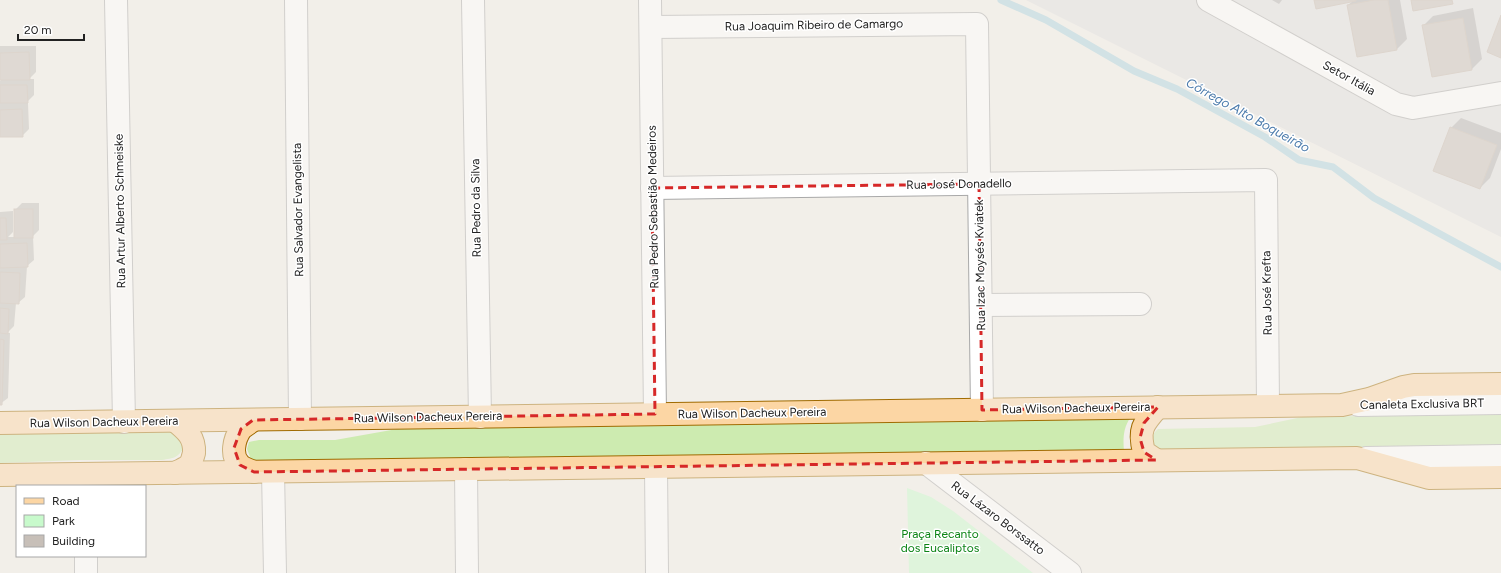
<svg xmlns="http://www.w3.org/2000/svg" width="1501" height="573" font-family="Figtree,sans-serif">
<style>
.residential{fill:#e0dfdf}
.grass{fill:#cdebb0}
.park{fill:#c8facc}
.shadow{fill:#0003}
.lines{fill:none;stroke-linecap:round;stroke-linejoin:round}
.stream{stroke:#aad3df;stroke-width:7}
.building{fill:#c7bfb8;stroke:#c4b6ab}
.minor-casing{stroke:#a9a9a9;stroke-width:24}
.major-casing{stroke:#a06b00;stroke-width:24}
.minor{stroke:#fff;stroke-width:22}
.major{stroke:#fcd6a4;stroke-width:22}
.marked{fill:none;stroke:#d62828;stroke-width:3;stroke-dasharray:8 5;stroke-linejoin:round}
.labels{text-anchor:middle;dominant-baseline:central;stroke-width:3;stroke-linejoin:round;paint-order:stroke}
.street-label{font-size:12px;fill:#222;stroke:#fff}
.park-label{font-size:12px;fill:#0c8416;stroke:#fff}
.water-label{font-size:13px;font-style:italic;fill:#4a7aab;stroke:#fff}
</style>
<rect width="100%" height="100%" fill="#f2efe9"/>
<polygon class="residential" points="1026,0 1501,0 1501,237"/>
<g class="grass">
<path d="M1501 414V446L1161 450C1151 446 1150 435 1158 429L1255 427 1302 417Z"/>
<path d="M1130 418C1123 429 1123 439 1124 452L252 462 247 449 249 442 259 440H335L414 426Z"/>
<path d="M164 430 177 433 184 447C178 458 174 458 162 460H80L0 463V433Z"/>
</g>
<polygon class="park" points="907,488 931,497 953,511 1033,573 909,573"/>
<g class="shadow">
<polygon points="1272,0 1282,0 1279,4"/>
<polygon points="1315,0 1400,0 1407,39 1397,49 1358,56 1348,5 1353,1"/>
<polygon points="1473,8 1482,59 1472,69 1433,76 1424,25 1433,16"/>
<polygon points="0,46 36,46 36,72 29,79 34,79 34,95 26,103 28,103 29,129 22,136 0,136 0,81 2,79 0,79"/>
<polygon points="1461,118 1501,133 1501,149 1490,178 1480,188 1451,128"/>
<polygon points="22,203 39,203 39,230 33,236 34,260 27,266 25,297 18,303 16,303 14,326 7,333 10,333 8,398 0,404 0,212 13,211 13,232 8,237 15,237 15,210"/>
</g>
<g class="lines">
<polyline class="stream" points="1001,0 1046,20 1134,71 1177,89 1265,137 1299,160 1333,167 1374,198 1501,267"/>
</g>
<g class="building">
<polygon points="1314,0 1356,0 1356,1 1316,9"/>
<polygon points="1374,0 1388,0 1397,50 1357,57 1347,5"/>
<polygon points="1411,0 1452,0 1453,4 1413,11"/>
<polygon points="1501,15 1501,58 1487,52"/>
<polygon points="1463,18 1472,70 1432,77 1422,25"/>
<polygon points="29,52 30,80 0,80 0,53"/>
<polygon points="0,85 27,85 28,103 0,103"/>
<polygon points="22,109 23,137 0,137 0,110"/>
<polygon points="1450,127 1497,145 1480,189 1433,171"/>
<rect x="14" y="209" width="19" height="29"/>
<polygon points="0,218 6,218 7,240 0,240"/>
<polygon points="27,243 28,267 0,268 0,244"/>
<polygon points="0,272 20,273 19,304 0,303"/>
<polygon points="0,308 9,309 8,334 0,333"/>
<polygon points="0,339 4,340 2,405 0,405"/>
</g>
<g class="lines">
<defs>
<g id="minor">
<polyline points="116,0 124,422"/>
<polyline points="296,0 300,419"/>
<polyline points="473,0 480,417"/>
<polyline points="650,0 655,414"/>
<polyline points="1208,0 1396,104 1413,108 1501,93"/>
<polyline points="651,27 977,24 982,410"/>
<polyline points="652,188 1266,180 1268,406"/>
<polyline points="981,305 1140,304"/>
<polyline points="1358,405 1501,403"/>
<polyline points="1366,458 1501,456"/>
<polyline points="926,463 1070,573"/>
<polyline points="656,467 657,573"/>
<polyline points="466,469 467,573"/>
<polyline points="273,472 275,573"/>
<polyline points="86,556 86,573"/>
</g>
<g id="major">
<path d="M253 420C250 423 244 426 241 429 234 439 230 456 240 465 243 468 249 470 254 472"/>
<polyline points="0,423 1342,405 1369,399 1403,387 1414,385 1501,384"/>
<path d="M1156 460 1144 452C1138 429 1143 424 1158 407"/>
<path d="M175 473C179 471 186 468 189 465 192 462 193 456 194 453 195 437 186 430 175 421"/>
<polyline points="0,475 1357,458 1429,478 1501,477"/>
</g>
</defs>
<use href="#minor" class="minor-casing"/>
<use href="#major" class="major-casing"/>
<use href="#minor" class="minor"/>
<use href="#major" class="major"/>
</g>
<path d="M0 0H1501V573H0ZM979 184 982 410 1158 407 1144 423 1140 438 1144 452 1156 460 254 472 240 465 234 448 241 429 253 420 655 414 652 188Z" fill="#f2efe9" fill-opacity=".55" fill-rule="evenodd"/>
<path class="marked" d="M979 184 982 410 1158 407 1144 423 1140 438 1144 452 1156 460 254 472 240 465 234 448 241 429 253 420 655 414 652 188Z"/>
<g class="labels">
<g class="street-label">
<text transform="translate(814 25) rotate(-1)">Rua Joaquim Ribeiro de Camargo</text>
<text transform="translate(1349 78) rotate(29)">Setor Itália</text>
<text transform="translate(959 184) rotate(-1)">Rua José Donadello</text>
<text transform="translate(653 207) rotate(-91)">Rua Pedro Sebastião Medeiros</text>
<text transform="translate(476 208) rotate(-91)">Rua Pedro da Silva</text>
<text transform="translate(298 210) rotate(-91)">Rua Salvador Evangelista</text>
<text transform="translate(120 211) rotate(-91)">Rua Artur Alberto Schmeiske</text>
<text transform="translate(980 265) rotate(-91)">Rua Izac Moysés Kviatek</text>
<text transform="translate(1267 293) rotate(-91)">Rua José Krefta</text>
<text transform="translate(1422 404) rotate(-1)">Canaleta Exclusiva BRT</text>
<text transform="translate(1076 408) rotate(-1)">Rua Wilson Dacheux Pereira</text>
<text transform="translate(752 413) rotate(-1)">Rua Wilson Dacheux Pereira</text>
<text transform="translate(428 417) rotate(-1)">Rua Wilson Dacheux Pereira</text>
<text transform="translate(104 422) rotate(-1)">Rua Wilson Dacheux Pereira</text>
<text transform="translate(998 518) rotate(37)">Rua Lázaro Borssatto</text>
</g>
<g class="park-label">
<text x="940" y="534">Praça Recanto<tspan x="940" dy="14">dos Eucaliptos</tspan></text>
</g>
<g class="water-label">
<text transform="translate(1248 115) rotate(29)">Córrego Alto Boqueirão</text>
</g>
</g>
<rect x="16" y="485" width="130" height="72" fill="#ffffff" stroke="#a7a7a7"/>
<rect x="24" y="498" width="20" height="6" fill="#fcd6a4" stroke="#a7a7a7"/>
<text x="52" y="505" font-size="12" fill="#222222">Road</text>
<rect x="24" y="515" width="20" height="12" fill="#c8facc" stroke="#a7a7a7"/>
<text x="52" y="525" font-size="12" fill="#222222">Park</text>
<rect x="24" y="535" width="20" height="12" fill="#c7bfb8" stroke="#a7a7a7"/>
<text x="52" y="545" font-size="12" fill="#222222">Building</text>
<path d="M18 34v6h66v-6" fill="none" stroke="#222222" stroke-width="2"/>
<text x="24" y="34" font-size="12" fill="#222222" stroke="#ffffff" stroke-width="3" paint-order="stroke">20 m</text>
</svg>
